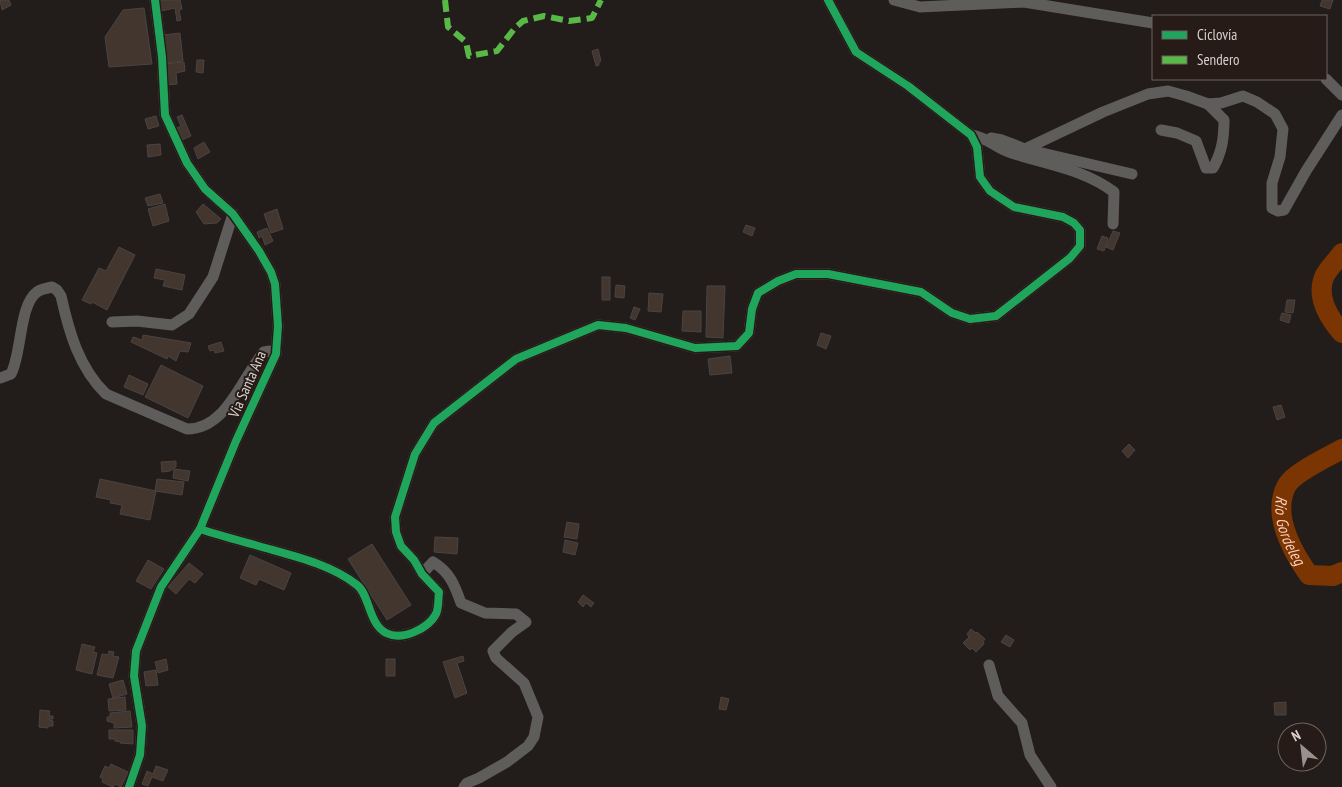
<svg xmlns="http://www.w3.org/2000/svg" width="1342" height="787" font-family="'PT Sans Narrow',sans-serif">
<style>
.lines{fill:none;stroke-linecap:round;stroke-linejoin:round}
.river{stroke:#7b3503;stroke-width:20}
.building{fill:#43362f;stroke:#494442}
.minor{stroke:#5f5d5b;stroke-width:11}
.quiet{stroke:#58b947;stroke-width:6;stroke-dasharray:12 6;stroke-linecap:butt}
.cycleway-casing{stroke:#261b16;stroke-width:11}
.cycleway{stroke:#20a55d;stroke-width:8}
.labels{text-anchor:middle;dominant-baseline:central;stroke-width:4;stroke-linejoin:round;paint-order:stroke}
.street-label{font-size:15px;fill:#d8d0cd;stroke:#261b16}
.water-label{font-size:16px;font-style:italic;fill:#fbceb8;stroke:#261b16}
</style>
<rect width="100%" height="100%" fill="#221c1a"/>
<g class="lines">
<g class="river">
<path d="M1342 253C1337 260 1329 268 1325 275 1315 296 1329 318 1342 333"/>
<path id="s1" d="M1342 449C1328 457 1295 472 1287 485 1271 514 1292 551 1309 575L1333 576 1342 572"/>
</g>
</g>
<g class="building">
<polygon points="0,0 9,0 11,5 2,10"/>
<polygon points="159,0 180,0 182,9 179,10 181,20 177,21 175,8 161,11"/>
<polygon points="1322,0 1333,0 1330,9 1320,6"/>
<polygon points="144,8 152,64 109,67 105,37 123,10"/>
<polygon points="180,33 183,61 166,63 163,35"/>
<polygon points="598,49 601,61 599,62 599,65 596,66 592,51"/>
<polygon points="197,60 204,60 203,73 196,72"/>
<polygon points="184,62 185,71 176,73 177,84 166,85 164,64"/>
<polygon points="182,115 191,136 182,140 177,128 181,126 177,117"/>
<polygon points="156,116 159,126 148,129 145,119"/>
<polygon points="204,142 210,152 198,159 194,148"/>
<polygon points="160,144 161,155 148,157 147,145"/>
<polygon points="160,194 163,203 148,206 145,198"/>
<polygon points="165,204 169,221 153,226 148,209"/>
<polygon points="203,204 221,219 217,223 204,224 196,212"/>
<polygon points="277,209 283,229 271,233 264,214"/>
<polygon points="746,225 755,228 752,236 743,232"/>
<polygon points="267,228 273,241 265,245 262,236 259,238 257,232"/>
<polygon points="1113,231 1120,233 1113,250 1106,247"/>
<polygon points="1102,236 1108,238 1104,251 1097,249"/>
<polygon points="119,247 135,255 107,310 92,302 91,304 82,300 99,268 106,271"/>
<polygon points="156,269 185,275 182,290 163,286 165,280 154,278"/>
<rect x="602" y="277" width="8" height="23"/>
<polygon points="616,285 625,286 624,298 615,297"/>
<polygon points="707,286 725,286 723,338 706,337"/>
<polygon points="649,293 663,294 661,312 648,311"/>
<polygon points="1287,300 1295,300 1293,313 1285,312"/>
<polygon points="634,307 640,309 635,320 630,318"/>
<polygon points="683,311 701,311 701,332 682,331"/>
<polygon points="1282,313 1291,315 1289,323 1280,320"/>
<polygon points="821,333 831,336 826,349 817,345"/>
<polygon points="143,335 191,343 188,352 180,351 176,361 168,356 167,359 131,342 133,337 142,340"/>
<polygon points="221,342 224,351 215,353 214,350 210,351 208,346"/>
<polygon points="730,356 732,373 710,375 708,359"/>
<polygon points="161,365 203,386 188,418 145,397"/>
<polygon points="129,375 148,384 143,395 124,387"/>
<polygon points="1281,405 1285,417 1277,420 1273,407"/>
<polygon points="1129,444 1135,450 1128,458 1122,451"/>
<polygon points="176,461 176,467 170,471 162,472 161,462"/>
<polygon points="174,469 190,471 188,481 173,478"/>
<polygon points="100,479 156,491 150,520 120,514 122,505 110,503 111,500 96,497"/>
<polygon points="157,479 184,482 182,495 155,491"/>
<polygon points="567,522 579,524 577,539 564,537"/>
<polygon points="435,537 458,538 457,554 434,552"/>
<polygon points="565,540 578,543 575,555 563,552"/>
<polygon points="372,544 411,605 387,620 348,559"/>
<polygon points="250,555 291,573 284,590 259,579 256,585 240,578"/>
<polygon points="148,560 164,569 151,589 136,581"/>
<polygon points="189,563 203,574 195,583 189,579 176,594 168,587"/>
<polygon points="583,595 594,603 591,607 586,603 583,607 578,602"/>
<polygon points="971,629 976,633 977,632 985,639 983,642 984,644 976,652 972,648 970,650 963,643 969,637 967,634"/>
<polygon points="1006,635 1014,640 1010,647 1001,642"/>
<polygon points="82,644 95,647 93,652 97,653 92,674 76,670"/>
<polygon points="109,651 114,652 113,656 119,657 113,678 97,675 102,654 108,655"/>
<polygon points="463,656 464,661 457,663 467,693 455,698 443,662"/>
<polygon points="166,659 168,670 158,673 155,662"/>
<rect x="386" y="659" width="9" height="17"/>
<polygon points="156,670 158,685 146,686 144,672"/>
<polygon points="123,680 127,694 113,698 109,684"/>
<polygon points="125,697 126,710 109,711 108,699"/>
<polygon points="721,697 729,699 726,710 719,709"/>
<polygon points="1286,702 1286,715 1275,715 1274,703"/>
<polygon points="40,710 50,711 49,716 53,716 53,719 49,719 49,720 53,721 53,726 48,726 48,728 39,727"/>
<polygon points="130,711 132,727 114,728 114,723 107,721 107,717 110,717 110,713"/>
<polygon points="109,730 133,730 133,744 120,743 121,742 115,741 115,739 109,739"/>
<polygon points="111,764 128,772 121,787 115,784 113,787 102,782 103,779 100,777 105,766 109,768"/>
<polygon points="156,766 168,770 163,781 152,777 148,786 142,784 147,771 153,774"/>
</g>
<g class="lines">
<g class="minor">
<polyline points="894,0 920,7 1024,2 1153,23"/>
<polyline points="1326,79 1342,95"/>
<path d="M1161 130 1177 133 1196 141 1206 168H1213C1222 152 1224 138 1224 120L1208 104"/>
<path d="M971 135C989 138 994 147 1009 152 1046 165 1082 168 1114 192L1113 224"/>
<polyline points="991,138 1002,140 1025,149 1132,174"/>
<polyline points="1025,149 1103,112 1148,94 1168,91 1186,96 1208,104 1221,103 1243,96 1257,102 1275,114 1283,129 1280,157 1272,183 1272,208 1278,211 1284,210 1306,171 1342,115"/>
<polyline points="112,322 137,321 172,325 189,314 213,277 233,214"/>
<path d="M0 378 11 374C22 353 19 305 37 292 41 289 47 288 52 287L57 290 61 296C69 332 79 368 106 394L187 429C227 429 242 377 264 352L270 351 276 354"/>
<path d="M200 529C218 535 237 540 255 545 289 555 329 563 357 585 370 595 368 623 386 633 402 641 428 629 436 614 439 608 438 599 439 592L422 574 414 560 401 546 396 532 395 517 415 454 434 423 516 359 598 325 626 328 695 348 737 346 749 333 752 309 758 293 778 281 796 274H828L921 292 952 313 970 319 996 316 1070 258 1080 246V230L1074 223 1063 217 1014 207 990 191 980 177 977 147 971 135 908 86 856 52 828 0"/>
<path d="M422 574 433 562C450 572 455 586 461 603L485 613 516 614 526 622 512 632 493 651 496 658 524 683 538 717 534 737 528 746 507 762 479 778 467 783 464 787"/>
<polyline points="989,665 998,696 1022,723 1030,755 1051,787"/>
<polyline points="129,787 140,755 142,726 134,676 136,651 161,587 200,529 236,441 276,354 278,326 275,284 271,272 259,251 233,214 205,189 187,163 165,115 162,57 155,0"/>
</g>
<polyline class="quiet" points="445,0 448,27 466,42 469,56 497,51 515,28 523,21 544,16 569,21 592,18 601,0"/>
<defs>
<g id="cycleway">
<path d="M200 529C218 535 237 540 255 545 289 555 329 563 357 585 370 595 368 623 386 633 402 641 428 629 436 614 439 608 438 599 439 592L422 574 414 560 401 546 396 532 395 517 415 454 434 423 516 359 598 325 626 328 695 348 737 346 749 333 752 309 758 293 778 281 796 274H828L921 292 952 313 970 319 996 316 1070 258 1080 246V230L1074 223 1063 217 1014 207 990 191 980 177 977 147 971 135 908 86 856 52 828 0"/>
<polyline points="129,787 140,755 142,726 134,676 136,651 161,587 200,529 236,441 276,354 278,326 275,284 271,272 259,251 233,214 205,189 187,163 165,115 162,57 155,0"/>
</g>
</defs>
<use href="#cycleway" class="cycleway-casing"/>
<use href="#cycleway" class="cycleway"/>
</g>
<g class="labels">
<g class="street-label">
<text transform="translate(247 384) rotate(-66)">Via Santa Ana</text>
</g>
<g class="water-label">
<text stroke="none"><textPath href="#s1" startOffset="114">Río Gordeleg</textPath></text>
</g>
</g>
<rect x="1152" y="15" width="175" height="65" fill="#261b16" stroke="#6d635f"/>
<rect x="1162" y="31" width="25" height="8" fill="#20a55d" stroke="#6d635f"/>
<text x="1197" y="40" font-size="15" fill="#d8d0cd">Ciclovía</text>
<rect x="1162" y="56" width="25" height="8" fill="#58b947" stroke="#6d635f"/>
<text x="1197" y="65" font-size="15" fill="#d8d0cd">Sendero</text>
<g transform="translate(1302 747) rotate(332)"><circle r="24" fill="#261b16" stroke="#6d635f"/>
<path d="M0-4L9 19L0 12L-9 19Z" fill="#98918e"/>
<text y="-8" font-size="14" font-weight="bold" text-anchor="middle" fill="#d8d0cd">N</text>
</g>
</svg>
